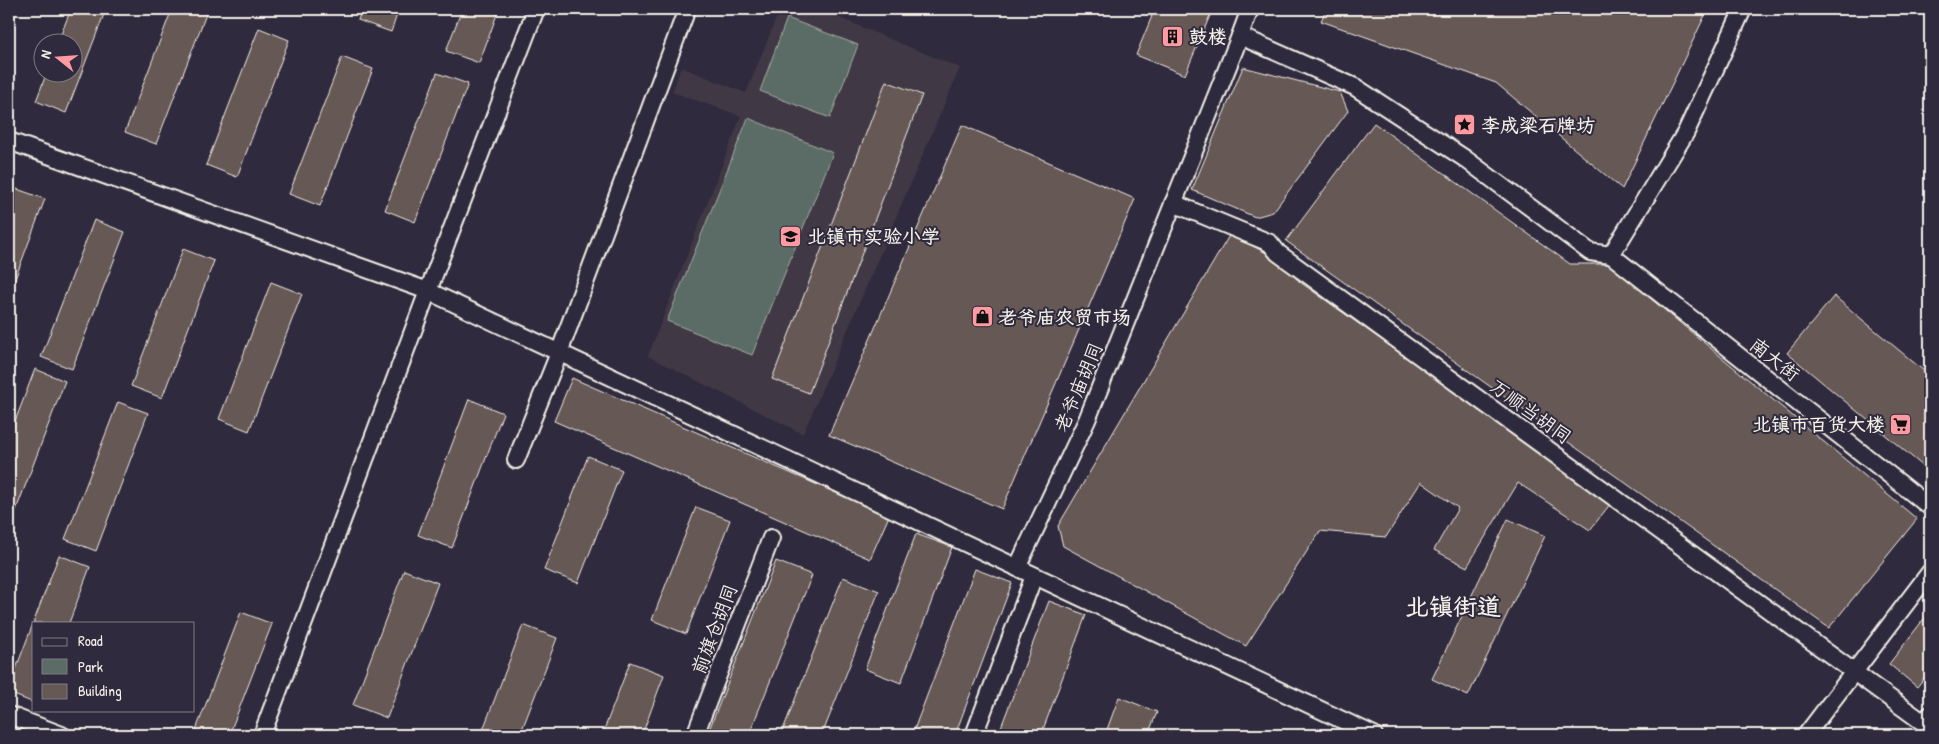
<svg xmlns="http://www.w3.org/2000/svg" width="1939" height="744" font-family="'Patrick Hand','LXGW WenKai TC',sans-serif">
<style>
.built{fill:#403844}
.green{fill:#5a6c65;stroke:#a7aea6}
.building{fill:#665854;stroke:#f4f1e8}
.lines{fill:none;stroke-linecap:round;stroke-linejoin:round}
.minor-casing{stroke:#f4f1e8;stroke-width:20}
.minor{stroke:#2f2a3d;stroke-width:16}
.labels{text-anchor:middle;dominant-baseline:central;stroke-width:4;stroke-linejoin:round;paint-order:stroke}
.poi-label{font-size:19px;font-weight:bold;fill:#f4f1e8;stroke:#2f2a3d;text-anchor:start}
.street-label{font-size:19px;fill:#f4f1e8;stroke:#2f2a3d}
.district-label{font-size:24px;font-weight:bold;fill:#f4f1e8;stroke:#2f2a3d}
</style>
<rect width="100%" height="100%" fill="#2f2a3d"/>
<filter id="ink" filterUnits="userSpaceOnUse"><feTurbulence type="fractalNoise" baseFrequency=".02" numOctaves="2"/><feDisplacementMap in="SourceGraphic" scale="10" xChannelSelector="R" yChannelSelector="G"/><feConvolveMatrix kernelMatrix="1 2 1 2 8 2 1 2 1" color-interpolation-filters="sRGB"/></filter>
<g filter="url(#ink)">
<polygon class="built" points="780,9 818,9 960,68 803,434 648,356 741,116 672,92 681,67 746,93"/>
<g class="green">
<polygon points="787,18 858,45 830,118 760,91"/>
<polygon points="748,118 833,153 752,355 667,321"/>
</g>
<g class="building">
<polygon points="9,9 15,9 9,26"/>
<polygon points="71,9 106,9 66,113 36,101 47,72 72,72 72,42 58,42"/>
<polygon points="172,9 208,9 156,144 125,132"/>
<polygon points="362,9 399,9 391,32 358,20"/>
<polygon points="462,9 499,9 479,63 446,51"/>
<polygon points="1149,9 1201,9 1211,13 1185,75 1136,55 1152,16 1147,14"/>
<polygon points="1326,9 1708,9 1622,189 1496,83 1321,21"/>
<polygon points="259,28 289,40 237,177 206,165"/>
<polygon points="342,57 373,69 320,206 289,194"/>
<polygon points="1243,67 1340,92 1348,111 1273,212 1255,217 1192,190"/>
<polygon points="437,73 468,84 415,222 385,210"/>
<polygon points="886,81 922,95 809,393 772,379"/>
<polygon points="1374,123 1570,264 1609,264 1917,519 1829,628 1286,241"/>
<polygon points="962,125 1135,199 1002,509 829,435"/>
<polygon points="14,188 45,199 9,295 9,202"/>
<polygon points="94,220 125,232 72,369 41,357"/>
<polygon points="1230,234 1272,256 1300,282 1611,503 1590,530 1518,483 1467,567 1434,550 1458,508 1421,482 1386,537 1320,531 1246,646 1063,546 1058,526"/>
<polygon points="183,249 214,261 162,398 131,386"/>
<polygon points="271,282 302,294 249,431 219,419"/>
<polygon points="1834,296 1930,376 1930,472 1787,353"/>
<polygon points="35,369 65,381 13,518 9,517 9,437"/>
<polygon points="572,378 889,516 870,559 554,421"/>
<polygon points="469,399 503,413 452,548 418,535"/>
<polygon points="118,402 148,413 96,551 65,539"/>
<polygon points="588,456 622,470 578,583 544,570"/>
<polygon points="696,507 730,520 686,634 652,620"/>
<polygon points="1508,519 1545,536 1468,696 1432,679"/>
<polygon points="916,534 952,547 901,683 865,669"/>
<polygon points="59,555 90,567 69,623 34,623 34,703 9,693 9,687"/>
<polygon points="776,561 812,575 749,735 707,735"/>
<polygon points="975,569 1012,583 955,735 912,735"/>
<polygon points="404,570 438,583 387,718 353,705"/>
<polygon points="843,577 879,591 822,735 781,735"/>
<polygon points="1049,601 1086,615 1041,735 998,735"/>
<polygon points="1930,611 1930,671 1917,687 1889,664"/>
<polygon points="241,612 272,624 229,735 194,735"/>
<polygon points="523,625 557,638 520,735 481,735"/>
<polygon points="630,662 664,675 642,735 602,735"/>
<polygon points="1119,697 1157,712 1148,735 1105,735"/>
</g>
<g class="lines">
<defs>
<g id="minor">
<polyline points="1250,9 1240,36 1355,87 1464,158 1590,252 1611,255 1930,507"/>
<polyline points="9,141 428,291 1374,735"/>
<polyline points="1173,203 1270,243 1278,253 1924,723 1930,715"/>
<polyline points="1611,255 1686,132 1743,9"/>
<polyline points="516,460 559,353 687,9"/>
<polyline points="1017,568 1087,420 1240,36"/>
<polyline points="9,715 62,735"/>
<polyline points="262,735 428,291 536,9"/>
<polyline points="695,735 771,538"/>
<polyline points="974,735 1034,576"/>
<polyline points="1806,735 1930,572"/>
</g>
</defs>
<use href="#minor" class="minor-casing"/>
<use href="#minor" class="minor"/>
</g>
</g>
<defs>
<symbol id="building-square" viewBox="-11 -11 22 22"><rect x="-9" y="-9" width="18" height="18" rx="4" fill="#ff9aa2" stroke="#2f2a3d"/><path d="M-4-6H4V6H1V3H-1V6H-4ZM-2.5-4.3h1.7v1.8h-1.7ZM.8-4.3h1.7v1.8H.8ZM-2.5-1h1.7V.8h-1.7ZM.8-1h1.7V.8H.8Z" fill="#111"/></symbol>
<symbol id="sight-square" viewBox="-11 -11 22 22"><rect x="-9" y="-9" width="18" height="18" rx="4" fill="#ff9aa2" stroke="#2f2a3d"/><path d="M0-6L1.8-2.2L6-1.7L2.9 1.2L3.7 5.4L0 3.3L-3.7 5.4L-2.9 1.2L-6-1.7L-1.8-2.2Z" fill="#111"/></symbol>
<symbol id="school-square" viewBox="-11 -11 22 22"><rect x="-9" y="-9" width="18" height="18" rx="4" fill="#ff9aa2" stroke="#2f2a3d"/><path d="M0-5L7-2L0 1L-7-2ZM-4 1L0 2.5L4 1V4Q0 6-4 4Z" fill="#111"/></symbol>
<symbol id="shop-square" viewBox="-11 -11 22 22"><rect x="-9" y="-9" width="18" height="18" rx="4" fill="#ff9aa2" stroke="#2f2a3d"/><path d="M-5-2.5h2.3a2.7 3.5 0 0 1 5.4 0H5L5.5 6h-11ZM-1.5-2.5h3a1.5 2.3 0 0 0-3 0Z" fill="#111"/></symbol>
<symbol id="supermarket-square" viewBox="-11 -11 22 22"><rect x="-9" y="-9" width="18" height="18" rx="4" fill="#ff9aa2" stroke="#2f2a3d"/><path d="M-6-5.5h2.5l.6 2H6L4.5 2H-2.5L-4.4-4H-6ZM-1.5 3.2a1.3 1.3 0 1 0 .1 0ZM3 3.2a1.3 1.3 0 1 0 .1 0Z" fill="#111"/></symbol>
</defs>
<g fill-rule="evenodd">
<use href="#building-square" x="1160" y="24" width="25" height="25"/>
<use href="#sight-square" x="1452" y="112" width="25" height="25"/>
<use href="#school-square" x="778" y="224" width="25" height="25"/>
<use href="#shop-square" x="970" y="304" width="25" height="25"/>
<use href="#supermarket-square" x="1888" y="412" width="25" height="25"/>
</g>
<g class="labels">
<g class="poi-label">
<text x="1189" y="36">鼓楼</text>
<text x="1481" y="125">李成梁石牌坊</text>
<text x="807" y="236">北镇市实验小学</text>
<text x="998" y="317">老爷庙农贸市场</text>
<text x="1885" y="424" text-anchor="end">北镇市百货大楼</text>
</g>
<g class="street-label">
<text transform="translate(1775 359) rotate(38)">南大街</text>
<text transform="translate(1078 387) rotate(-67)">老爷庙胡同</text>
<text transform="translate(1531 411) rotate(36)">万顺当胡同</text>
<text transform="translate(714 629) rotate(-69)">前旗仓胡同</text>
</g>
<g class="district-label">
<text x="1453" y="606">北镇街道</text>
</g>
</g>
<rect width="1939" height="744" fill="none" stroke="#2f2a3d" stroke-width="30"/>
<rect x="15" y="15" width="1909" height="714" fill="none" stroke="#f4f1e8" stroke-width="2" filter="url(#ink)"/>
<rect x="32" y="622" width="162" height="90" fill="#2f2a3d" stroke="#7e7a81"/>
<rect x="42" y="638" width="25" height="8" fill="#2f2a3d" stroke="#7e7a81"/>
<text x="78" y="646" font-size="15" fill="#f4f1e8">Road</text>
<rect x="42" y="659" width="25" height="15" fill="#5a6c65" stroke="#7e7a81"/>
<text x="78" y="672" font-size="15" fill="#f4f1e8">Park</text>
<rect x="42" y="684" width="25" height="15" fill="#665854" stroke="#7e7a81"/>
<text x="78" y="696" font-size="15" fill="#f4f1e8">Building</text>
<g transform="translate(58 58) rotate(287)"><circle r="24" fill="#2f2a3d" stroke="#7e7a81"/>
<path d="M0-4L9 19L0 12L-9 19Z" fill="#ff9aa2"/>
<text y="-8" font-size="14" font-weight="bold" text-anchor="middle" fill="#f4f1e8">N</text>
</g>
</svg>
